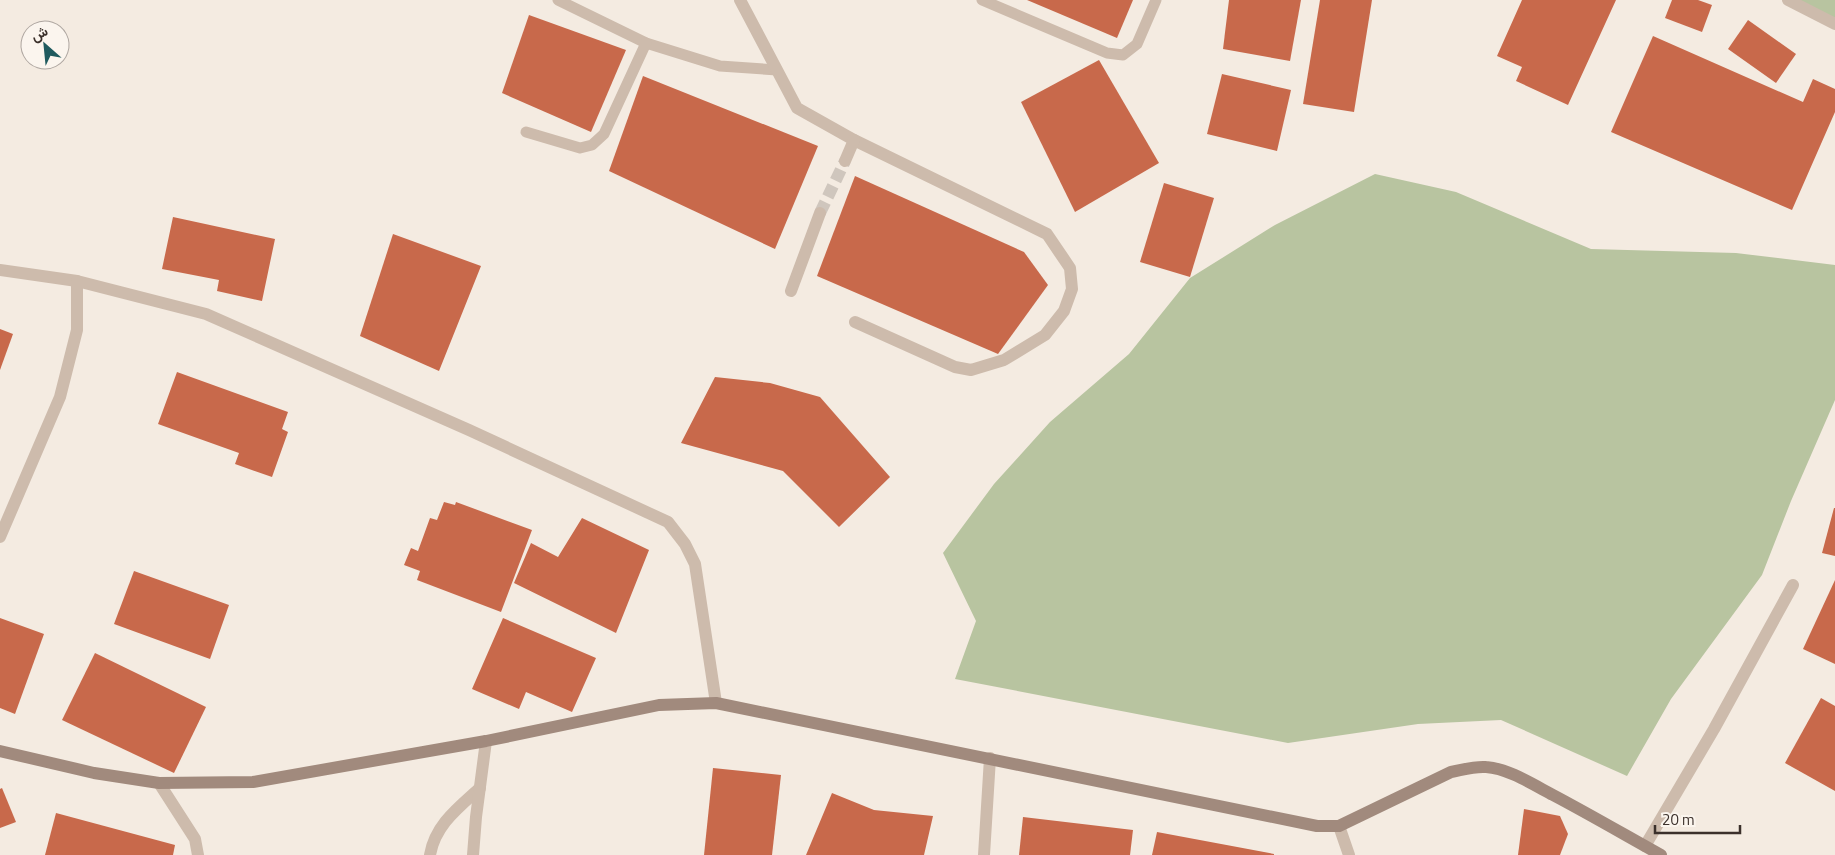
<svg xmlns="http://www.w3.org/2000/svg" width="1835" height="855" font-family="'Titillium Web',Vazirmatn,sans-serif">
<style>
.green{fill:#b8c4a0}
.building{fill:#c8694b}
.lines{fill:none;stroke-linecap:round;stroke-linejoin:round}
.street-tunnel{stroke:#cfc6bd;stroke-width:12;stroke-dasharray:12 6;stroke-linecap:butt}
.lane{stroke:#cdbbac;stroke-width:11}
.street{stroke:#cdbbac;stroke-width:12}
.secondary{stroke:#a18a7d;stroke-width:12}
</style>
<rect width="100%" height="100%" fill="#f4ebe1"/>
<g class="green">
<polygon points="1785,0 1835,0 1835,26"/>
<polygon points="1375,174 1456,192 1591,249 1736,253 1835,265 1835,400 1791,501 1762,575 1671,699 1627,776 1501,720 1418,724 1288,743 955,679 976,621 943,553 994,484 1050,422 1129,354 1190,278 1275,225"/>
</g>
<g class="building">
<polygon points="1027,0 1133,0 1117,38"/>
<polygon points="1229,0 1301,0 1290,61 1223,49"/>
<polygon points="1320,0 1372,0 1354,112 1303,104"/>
<polygon points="1522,0 1616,0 1568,105 1516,81 1522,67 1497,56"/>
<polygon points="1672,0 1698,0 1712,5 1702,32 1665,18"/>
<polygon points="529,15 626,50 591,132 502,93"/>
<polygon points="1748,20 1796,54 1776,83 1728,49"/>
<polygon points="1653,36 1803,102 1813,79 1835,89 1835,112 1792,210 1611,132"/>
<polygon points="1099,60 1159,163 1075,212 1021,102"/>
<polygon points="1222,74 1291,90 1277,151 1207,134"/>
<polygon points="643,76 818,146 775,249 609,171"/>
<polygon points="855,176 1024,252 1048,285 998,354 817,276"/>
<polygon points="1164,183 1214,198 1190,277 1140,262"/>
<polygon points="173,217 275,239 262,301 217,291 219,280 162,269"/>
<polygon points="393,234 481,266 439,371 360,336"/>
<polygon points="0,329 13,334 0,370"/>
<polygon points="177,372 288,412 282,429 288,432 272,477 235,464 239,453 158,424"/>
<polygon points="715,377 770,383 820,397 890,477 839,527 783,471 681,443"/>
<polygon points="444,502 455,505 456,502 532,530 501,612 417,580 420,571 404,565 411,548 418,551 430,518 437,520"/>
<polygon points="1834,508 1835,508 1835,556 1822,553"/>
<polygon points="582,518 649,550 616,633 514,583 531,543 558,557"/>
<polygon points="134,571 229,605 210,659 114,624"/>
<polygon points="1835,580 1835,664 1803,649"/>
<polygon points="0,618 44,634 15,714 0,708"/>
<polygon points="503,618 596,658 572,712 526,692 519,709 472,689"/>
<polygon points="95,653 206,707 174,773 62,720"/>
<polygon points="1821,698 1835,706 1835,791 1785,763"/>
<polygon points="713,768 781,775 772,855 704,855"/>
<polygon points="2,788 16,822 0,828 0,789"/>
<polygon points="832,793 874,810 933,816 924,855 806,855"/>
<polygon points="1524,809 1560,816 1568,834 1560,855 1518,855"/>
<polygon points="56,813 175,845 173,855 45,855"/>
<polygon points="1023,817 1133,830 1130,855 1019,855"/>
<polygon points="1157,832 1274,854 1274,855 1152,855"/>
</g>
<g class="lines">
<polyline class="street-tunnel" points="820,213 845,161"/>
<g class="lane">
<polyline points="558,0 646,43 720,66 777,70"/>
<polyline points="982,0 1107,53 1123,55 1137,44 1156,0"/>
<polyline points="526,132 580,148 592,145 604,134 646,43"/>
</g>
<g class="street">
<polyline points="740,0 797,108 854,140 1047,234 1070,268 1072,289 1064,311 1045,335 1004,360 971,370 955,367 855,322"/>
<polyline points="1788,0 1835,24"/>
<polyline points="845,161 854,140"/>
<polyline points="0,270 77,281 206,314 469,430 668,522 685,544 695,564 716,703"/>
<polyline points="791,291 820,213"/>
<polyline points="0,537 60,397 77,330 77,281"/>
<polyline points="159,783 195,839 198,855"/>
<polyline points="1339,826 1349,855"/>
<polyline points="1645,846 1714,729 1793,585"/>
<path d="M430 855C435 825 458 808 480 788"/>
<polyline points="473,855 476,817 486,741"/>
<polyline points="984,855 990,758"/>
</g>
<path class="secondary" d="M0 751 94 773 159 783 253 782 486 741 659 705 716 703 1317 826H1339L1451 772C1462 770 1474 766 1486 767 1507 768 1534 785 1553 795 1589 814 1625 835 1661 855"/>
</g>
<g transform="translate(45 45) rotate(333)"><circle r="24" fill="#fbf5ee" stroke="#aea6a0"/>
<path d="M0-4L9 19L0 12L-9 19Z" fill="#1f5a5e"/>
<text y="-8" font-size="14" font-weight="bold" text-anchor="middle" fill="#3b302b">ش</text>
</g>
<path d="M1655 825v8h85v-8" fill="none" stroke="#3b302b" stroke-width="2.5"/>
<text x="1662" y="825" font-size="15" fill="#3b302b" stroke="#fbf5ee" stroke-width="4" paint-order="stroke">20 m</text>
</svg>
